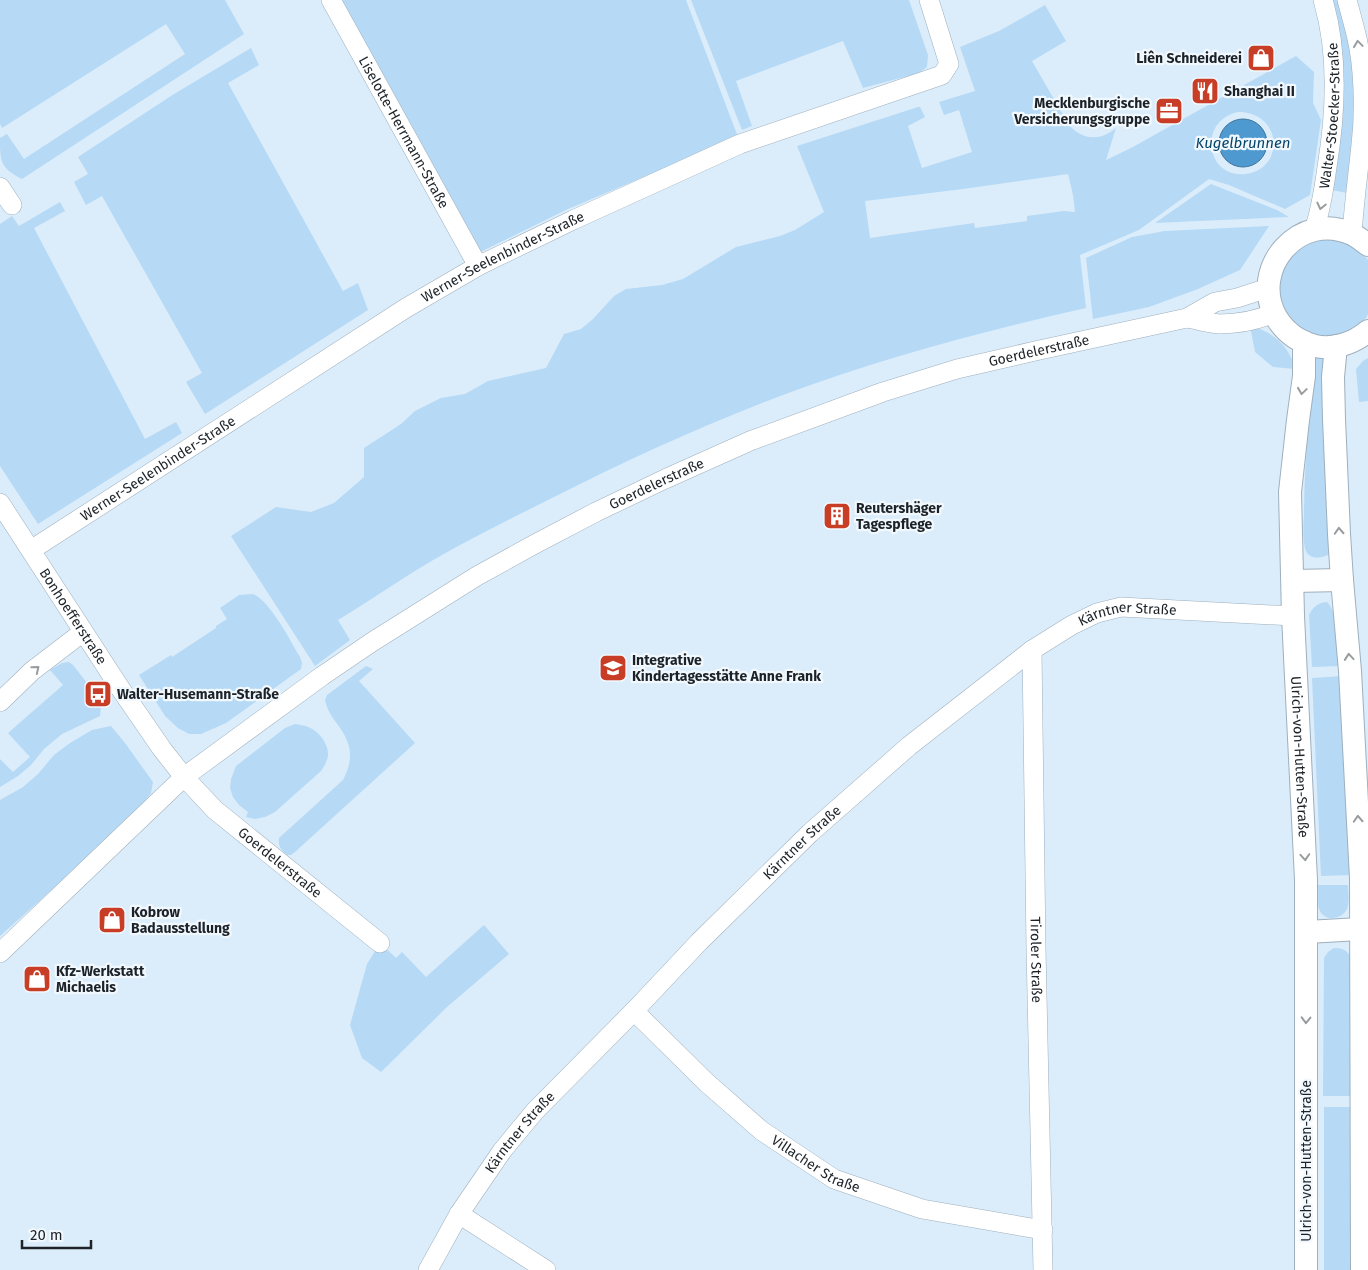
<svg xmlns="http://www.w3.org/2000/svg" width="1368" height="1270" font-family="'Fira Sans',sans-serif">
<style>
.green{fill:#b6d9f5;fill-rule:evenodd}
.water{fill:#4e9ad0;stroke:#3f769d}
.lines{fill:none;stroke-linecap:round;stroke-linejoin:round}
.minor-casing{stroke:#9eafbd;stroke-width:20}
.tertiary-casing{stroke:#9eafbd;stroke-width:24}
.minor{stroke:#fff;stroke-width:19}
.tertiary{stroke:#fff;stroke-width:22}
.oneway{stroke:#999c9e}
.labels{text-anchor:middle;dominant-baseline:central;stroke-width:4.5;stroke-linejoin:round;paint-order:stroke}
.poi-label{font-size:14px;font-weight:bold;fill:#1c2227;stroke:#f1f8fe;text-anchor:start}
.street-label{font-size:14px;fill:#1c2227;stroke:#f1f8fe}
.water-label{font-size:15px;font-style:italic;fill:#054468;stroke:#f1f8fe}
</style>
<rect width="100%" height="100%" fill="#dbedfb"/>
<g class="green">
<path d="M0 0H225L244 34 22 179C0 168 0 161 0 138L7 134 24 159 185 54 166 24 2 128 0 124Z"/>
<polygon points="331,0 686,0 738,137 568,209 472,256"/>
<polygon points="691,0 909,0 928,55 927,67 919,73 863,88 843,41 736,81 752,126 742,130"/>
<path d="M1329 0H1340C1348 36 1355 71 1354 108 1354 136 1350 164 1347 193L1332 190Z"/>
<path d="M1045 5 1066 41 1032 61 1070 127H1071C1084 141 1102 140 1116 128L1106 160 1131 148 1296 56 1314 72 1313 103 1321 120 1310 195 1285 209 1229 185 1209 179 1139 230 1080 255 1086 308C984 331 882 358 783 395 703 425 625 461 548 500 510 519 472 538 435 559 402 578 371 600 338 620L350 640 315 666 231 536 276 507 311 512 334 503 364 477V448L401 424 415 411 441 398 465 394 488 381 546 368 564 334 581 329 593 319 614 296 626 289 662 285 683 279 736 247 780 236 795 230 824 212 797 146 918 107H920L925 117 908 126 922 168 972 152 959 110 944 115 939 102 975 91 960 47 999 31ZM1238 112C1283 112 1285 169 1246 174 1206 179 1197 121 1238 112ZM1068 174 1073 195 1075 212 1064 211 1027 216V221L975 228 974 223 870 238 865 201 963 189Z"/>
<polygon points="251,48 259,65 228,83 343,291 358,283 368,310 205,414 186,382 202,373 102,196 86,205 74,182 88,174 78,157 174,94"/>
<polygon points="1211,184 1277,210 1289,217 1155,223"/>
<polygon points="60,202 65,211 34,228 145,439 176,422 182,433 38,524 0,466 0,224 12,216 19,226"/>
<polygon points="1269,226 1240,270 1198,289 1149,307 1093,319 1086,258 1132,237 1165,231"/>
<polygon points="1332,237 1359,249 1368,260 1368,314 1366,318 1355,328 1342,335 1327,338 1298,330 1279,307 1276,277 1302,242"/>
<path d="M1250 326C1273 331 1290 347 1295 369L1273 367 1255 352Z"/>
<path d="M1317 357 1326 358 1332 552C1326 558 1310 561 1306 551 1303 544 1303 524 1304 516 1304 464 1310 412 1315 359Z"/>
<polygon points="1368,358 1368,401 1359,402 1356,369 1363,361"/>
<path d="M253 594C270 601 290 640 300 657L302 663 301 669 226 723 201 734H189L178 728 165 716 139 675 171 655 172 657 216 628V626L227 619 220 608 239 595Z"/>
<path d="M1327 602C1338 611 1340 652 1342 666L1312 667 1309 615C1313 607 1317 603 1327 602Z"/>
<polygon points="69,662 73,665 91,688 85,692 95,708 101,704 100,716 62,734 44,749 31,765 18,776 0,787 0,759 13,772 30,757 8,733 63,685 50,670 62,663"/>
<path d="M366 666 373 669 359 681 415 743 296 851 291 855H287C281 850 278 846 279 838L343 780C354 759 352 744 338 725 332 717 327 710 325 700L327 695Z"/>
<polygon points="1342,676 1352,875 1321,876 1312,678"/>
<path d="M295 724C299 725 304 725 308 727 319 731 329 744 328 756 327 761 324 767 321 771L275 812 265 817 255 819 246 817 248 812 239 805 233 797 230 788 231 779 236 766 285 728Z"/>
<polygon points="111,726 125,743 153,782 151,793 131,819 0,936 0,800 23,787 38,774 54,755 70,743 92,730"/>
<path d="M1318 885H1348C1348 893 1350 901 1347 909 1342 920 1323 922 1319 909 1317 902 1318 892 1318 885Z"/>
<polygon points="484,925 509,954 447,1007 381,1072 362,1058 350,1025 367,964 380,943 396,958 402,952 426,977"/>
<path d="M1334 948C1343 948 1346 950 1351 957L1354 1096H1323L1324 958 1328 952Z"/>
<polygon points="1324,1107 1355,1107 1354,1270 1324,1270"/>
</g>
<circle class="water" cx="1243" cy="143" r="24"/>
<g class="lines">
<defs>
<g id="minor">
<path id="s1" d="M331 0 478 266"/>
<path d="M1347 0C1350 11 1353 22 1356 34 1364 66 1365 112 1361 145 1358 175 1354 204 1352 234"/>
<polyline points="0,187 12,205"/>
<path id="s2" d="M1314 230C1321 210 1324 189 1327 167 1336 112 1339 54 1323 0"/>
<path d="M1187 318C1198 320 1209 323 1219 324 1237 324 1258 320 1274 313"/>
<path id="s3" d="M0 503 120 688 162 749 184 777 215 810 380 943"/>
<path id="s4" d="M31 550 406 308 478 266 573 220 740 144 942 75 949 64 929 0"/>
<path id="s5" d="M1032 650 1036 948 1043 1270"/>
<polyline points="0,702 32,671 83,632"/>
<path id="s6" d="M0 953 184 777 322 676 372 642 477 576 535 544 596 512 665 479 750 441 883 392 957 369 1035 351 1187 318 1215 302 1237 298 1268 288"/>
<path id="s7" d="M634 1011 707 1083 762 1131 834 1179 922 1209 1043 1230"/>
<polyline points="459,1214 546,1270"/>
<path id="s8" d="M428 1270 459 1214 502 1151 535 1111 634 1011 699 942 810 833 909 746 1032 650 1072 625 1097 613 1121 607 1293 616"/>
</g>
<g id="tertiary">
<path d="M1368 245C1363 241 1358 237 1352 234 1300 210 1249 268 1276 317 1285 332 1299 342 1315 346 1334 350 1354 343 1368 331"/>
<path id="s9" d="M1304 342V376L1298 420 1290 492 1293 616 1306 880V1270"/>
<polyline points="1336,346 1333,377 1334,419 1339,534 1342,580 1350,671 1361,878 1362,1270"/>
<polyline points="1293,581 1342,580"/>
<polyline points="1307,932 1360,929"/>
</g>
</defs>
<use href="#minor" class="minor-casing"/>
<use href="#tertiary" class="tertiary-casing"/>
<use href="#minor" class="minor"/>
<use href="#tertiary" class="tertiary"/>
</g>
<defs><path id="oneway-chevron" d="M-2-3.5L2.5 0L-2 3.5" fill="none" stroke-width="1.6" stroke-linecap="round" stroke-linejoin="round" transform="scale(1.25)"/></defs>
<g class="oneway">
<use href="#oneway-chevron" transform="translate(1358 44) rotate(-98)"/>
<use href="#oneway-chevron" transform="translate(1321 206) rotate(103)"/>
<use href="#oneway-chevron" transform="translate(1302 391) rotate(98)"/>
<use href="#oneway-chevron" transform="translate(1339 531) rotate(-93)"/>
<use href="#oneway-chevron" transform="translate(1349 657) rotate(-95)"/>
<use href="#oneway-chevron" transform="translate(36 669) rotate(-39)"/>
<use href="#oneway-chevron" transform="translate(1358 819) rotate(-93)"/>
<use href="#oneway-chevron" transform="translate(1305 857) rotate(86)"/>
<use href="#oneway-chevron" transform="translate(1306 1020) rotate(91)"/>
</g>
<defs>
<symbol id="shop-square" viewBox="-11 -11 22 22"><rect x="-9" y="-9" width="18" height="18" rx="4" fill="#c83d26" stroke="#f1f8fe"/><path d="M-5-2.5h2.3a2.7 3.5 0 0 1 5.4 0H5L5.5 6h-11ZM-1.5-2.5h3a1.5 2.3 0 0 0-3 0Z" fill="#fff"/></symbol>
<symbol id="restaurant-square" viewBox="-11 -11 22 22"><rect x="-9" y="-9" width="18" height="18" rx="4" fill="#c83d26" stroke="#f1f8fe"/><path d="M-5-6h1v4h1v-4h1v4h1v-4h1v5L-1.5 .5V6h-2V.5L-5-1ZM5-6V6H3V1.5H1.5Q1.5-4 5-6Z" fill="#fff"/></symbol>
<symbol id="office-square" viewBox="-11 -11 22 22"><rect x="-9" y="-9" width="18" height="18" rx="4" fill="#c83d26" stroke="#f1f8fe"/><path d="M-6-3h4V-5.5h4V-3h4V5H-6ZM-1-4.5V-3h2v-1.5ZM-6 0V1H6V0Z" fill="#fff"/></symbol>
<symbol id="building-square" viewBox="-11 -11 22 22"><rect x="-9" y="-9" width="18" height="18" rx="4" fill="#c83d26" stroke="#f1f8fe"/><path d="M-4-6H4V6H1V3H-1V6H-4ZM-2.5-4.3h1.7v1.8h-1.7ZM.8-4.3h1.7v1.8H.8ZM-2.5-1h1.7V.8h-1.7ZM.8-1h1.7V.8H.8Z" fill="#fff"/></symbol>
<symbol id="school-square" viewBox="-11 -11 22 22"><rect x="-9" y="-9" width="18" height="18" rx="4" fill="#c83d26" stroke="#f1f8fe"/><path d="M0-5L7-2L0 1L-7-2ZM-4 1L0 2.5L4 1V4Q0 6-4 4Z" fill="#fff"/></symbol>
<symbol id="bus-square" viewBox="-11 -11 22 22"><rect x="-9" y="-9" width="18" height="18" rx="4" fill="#c83d26" stroke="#f1f8fe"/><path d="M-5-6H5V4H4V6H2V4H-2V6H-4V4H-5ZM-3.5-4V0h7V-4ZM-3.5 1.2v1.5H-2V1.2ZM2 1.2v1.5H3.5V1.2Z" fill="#fff"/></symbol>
</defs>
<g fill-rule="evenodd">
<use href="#shop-square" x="1245" y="42" width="32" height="32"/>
<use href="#restaurant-square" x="1189" y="75" width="32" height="32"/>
<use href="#office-square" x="1153" y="95" width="32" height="32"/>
<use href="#building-square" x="821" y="500" width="32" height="32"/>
<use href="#school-square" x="597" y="652" width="32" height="32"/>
<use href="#bus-square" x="82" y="678" width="32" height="32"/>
<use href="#shop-square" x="96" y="904" width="32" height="32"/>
<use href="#shop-square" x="21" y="963" width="32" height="32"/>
</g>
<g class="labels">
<g class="poi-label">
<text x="1242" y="58" text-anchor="end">Liên Schneiderei</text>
<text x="1224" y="91">Shanghai II</text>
<text x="1150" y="103" text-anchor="end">Mecklenburgische<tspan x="1150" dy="16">Versicherungsgruppe</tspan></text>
<text x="856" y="508">Reutershäger<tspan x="856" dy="16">Tagespflege</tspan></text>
<text x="632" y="660">Integrative<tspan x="632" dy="16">Kindertagesstätte Anne Frank</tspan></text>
<text x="117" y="694">Walter-Husemann-Straße</text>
<text x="131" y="912">Kobrow<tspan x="131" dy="16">Badausstellung</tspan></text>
<text x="56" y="971">Kfz-Werkstatt<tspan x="56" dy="16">Michaelis</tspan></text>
</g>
<g class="street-label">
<text stroke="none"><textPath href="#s2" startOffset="116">Walter-Stoecker-Straße</textPath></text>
<text stroke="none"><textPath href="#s1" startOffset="151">Liselotte-Herrmann-Straße</textPath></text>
<text stroke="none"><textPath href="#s4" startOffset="556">Werner-Seelenbinder-Straße</textPath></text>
<text stroke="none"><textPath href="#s6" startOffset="1218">Goerdelerstraße</textPath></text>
<text stroke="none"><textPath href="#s4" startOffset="151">Werner-Seelenbinder-Straße</textPath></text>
<text stroke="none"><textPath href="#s6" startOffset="812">Goerdelerstraße</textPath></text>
<text stroke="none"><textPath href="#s3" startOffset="135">Bonhoefferstraße</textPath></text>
<text stroke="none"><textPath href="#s8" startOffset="976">Kärntner Straße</textPath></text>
<text stroke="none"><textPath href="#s9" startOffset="416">Ulrich-von-Hutten-Straße</textPath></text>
<text stroke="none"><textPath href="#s8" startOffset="571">Kärntner Straße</textPath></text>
<text stroke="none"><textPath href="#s3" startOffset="459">Goerdelerstraße</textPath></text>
<text stroke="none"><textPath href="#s5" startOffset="310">Tiroler Straße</textPath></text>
<text stroke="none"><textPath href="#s8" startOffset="166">Kärntner Straße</textPath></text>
<text transform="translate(1306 1161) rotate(-90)">Ulrich-von-Hutten-Straße</text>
<text stroke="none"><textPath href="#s7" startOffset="239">Villacher Straße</textPath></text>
</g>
<g class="water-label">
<text x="1243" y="143">Kugelbrunnen</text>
</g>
</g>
<path d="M22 1240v8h69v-8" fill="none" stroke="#1c2227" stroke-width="2.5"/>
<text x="30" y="1240" font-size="15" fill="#1c2227" stroke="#f1f8fe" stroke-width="4" paint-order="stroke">20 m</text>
</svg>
